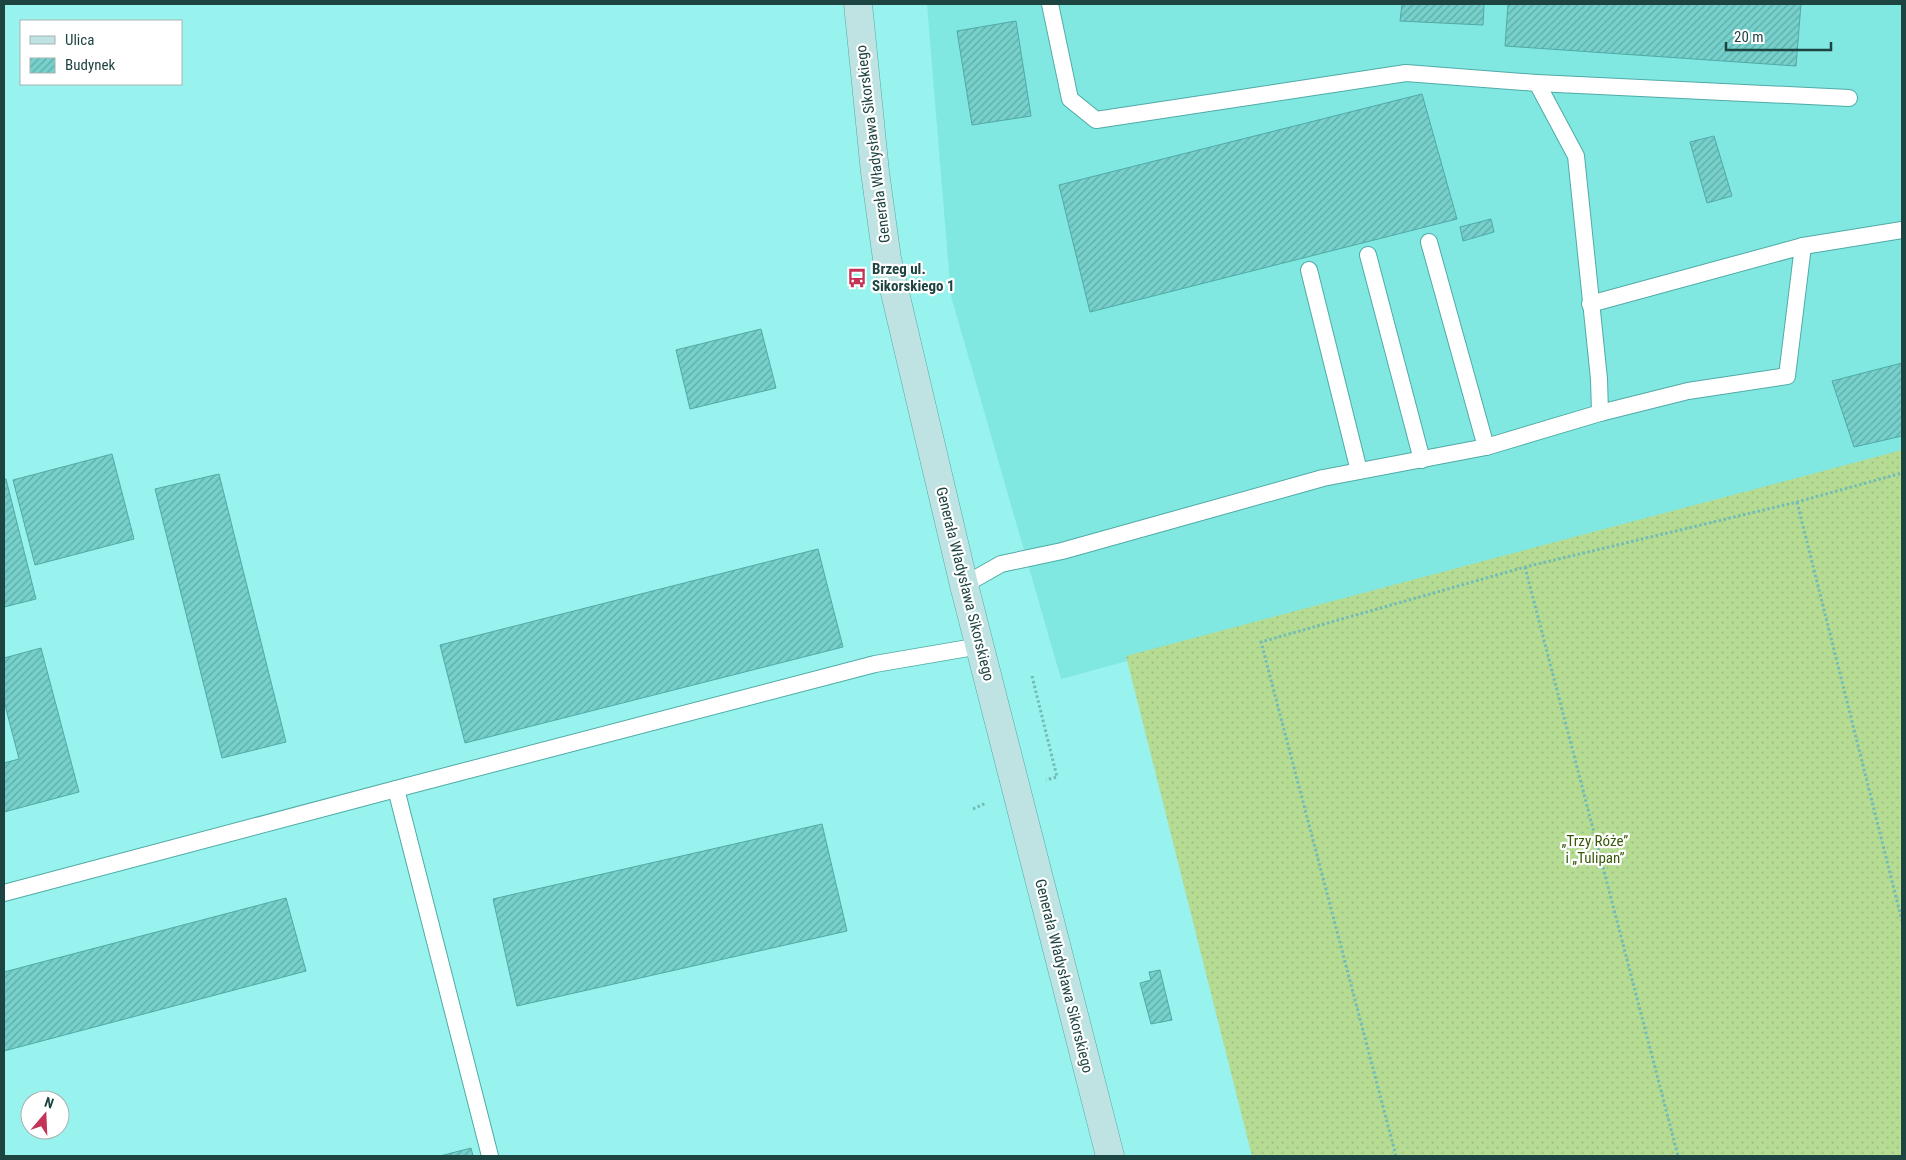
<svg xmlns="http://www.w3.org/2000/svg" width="1906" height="1160" font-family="'Roboto Condensed',sans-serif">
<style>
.built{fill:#81e7e1}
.garden{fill:url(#garden-dots)}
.building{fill:url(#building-hatch);stroke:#50aaa6}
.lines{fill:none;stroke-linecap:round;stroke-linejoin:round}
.service-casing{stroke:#50aba7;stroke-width:18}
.secondary-casing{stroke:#50aba7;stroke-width:29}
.path{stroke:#72bcb8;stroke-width:3;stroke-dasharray:2.5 2.5;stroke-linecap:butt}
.service{stroke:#fff;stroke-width:16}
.secondary{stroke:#bee3e2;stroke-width:28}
.labels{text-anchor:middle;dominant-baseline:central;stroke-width:4.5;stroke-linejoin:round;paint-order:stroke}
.street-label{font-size:15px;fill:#1e4442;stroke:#fff}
.poi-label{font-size:15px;font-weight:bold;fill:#1e4442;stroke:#fff;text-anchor:start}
.park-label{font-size:15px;fill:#375908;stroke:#fff}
</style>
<defs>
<pattern id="garden-dots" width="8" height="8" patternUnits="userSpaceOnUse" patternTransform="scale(1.25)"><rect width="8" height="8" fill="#b6dc94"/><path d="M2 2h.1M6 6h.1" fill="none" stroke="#9cbe81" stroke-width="1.8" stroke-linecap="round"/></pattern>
<pattern id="building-hatch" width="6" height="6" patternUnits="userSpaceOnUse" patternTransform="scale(1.25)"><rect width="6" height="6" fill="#76d0cb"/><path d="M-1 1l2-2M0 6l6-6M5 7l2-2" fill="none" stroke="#60aaa6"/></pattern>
</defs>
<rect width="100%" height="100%" fill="#98f2ed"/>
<polygon class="built" points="927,4 1902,4 1902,451 1061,679 951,296"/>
<polygon class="garden" points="1902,450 1902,1156 1252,1156 1126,656"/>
<g class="building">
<polygon points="1402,4 1484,4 1483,25 1400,21"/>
<polygon points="1508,4 1801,4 1796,66 1505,46"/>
<polygon points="1016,21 1031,116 972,125 957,31"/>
<polygon points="1422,94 1457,219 1090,312 1059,185"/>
<polygon points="1714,136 1732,196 1707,203 1690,142"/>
<polygon points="1491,219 1494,232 1463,241 1460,227"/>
<polygon points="761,329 776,388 690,409 676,350"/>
<polygon points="1902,363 1902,436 1854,447 1832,381"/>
<polygon points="112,454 134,539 35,565 13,480"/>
<polygon points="219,474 286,742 222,758 155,489"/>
<polygon points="4,479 6,479 36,599 4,607"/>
<polygon points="818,549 843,647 465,743 440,645"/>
<polygon points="41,648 79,792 4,812 4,763 19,759 4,701 4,658"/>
<polygon points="822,824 847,931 517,1006 493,899"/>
<polygon points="286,898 306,971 4,1051 4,972"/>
<polygon points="1160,970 1172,1020 1151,1024 1140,983 1151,980 1149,972"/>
<polygon points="471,1148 473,1156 440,1156"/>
</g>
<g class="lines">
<defs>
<g id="service">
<polyline points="1537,83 1849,98"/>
<polyline points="1429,242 1486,447"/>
<polyline points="1368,255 1422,460"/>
<polyline points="1309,270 1359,471"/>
<polyline points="1590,304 1803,246"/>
<polyline points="1600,413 1688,391 1787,376 1803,246 1902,230"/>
<polyline points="964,585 1001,564 1062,551 1323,478 1486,447 1600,413 1599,379 1576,156 1537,83 1406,73 1096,120 1070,99 1050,4"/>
<polyline points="4,893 396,789"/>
<polyline points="490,1156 396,789 875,664 980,646"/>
</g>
<polyline id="secondary" points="858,4 875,172 887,259 964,585 1110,1156"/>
</defs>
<use href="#service" class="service-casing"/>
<use href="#secondary" class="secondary-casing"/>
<g class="path">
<polyline points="1797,502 1902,921"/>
<polyline points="1525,567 1678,1156"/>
<polyline points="1032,676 1057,777 1046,780"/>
<polyline points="973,809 986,803"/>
<polyline points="1396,1156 1261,642 1525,567 1797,502 1902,473"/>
</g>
<use href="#service" class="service"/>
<use href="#secondary" class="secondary"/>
</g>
<defs>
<symbol id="bus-bare" viewBox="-9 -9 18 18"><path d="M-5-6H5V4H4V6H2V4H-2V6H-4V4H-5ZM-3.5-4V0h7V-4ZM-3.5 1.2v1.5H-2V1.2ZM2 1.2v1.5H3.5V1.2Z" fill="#c43458" stroke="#fff" stroke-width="2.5" paint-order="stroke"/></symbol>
</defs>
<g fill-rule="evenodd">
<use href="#bus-bare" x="843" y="264" width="28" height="28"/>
</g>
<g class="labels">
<g class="street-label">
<text transform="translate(873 144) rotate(-97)">Generała Władysława Sikorskiego</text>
<text transform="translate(965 584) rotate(76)">Generała Władysława Sikorskiego</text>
<text transform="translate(1064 976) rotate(76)">Generała Władysława Sikorskiego</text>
</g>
<g class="poi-label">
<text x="872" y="269">Brzeg ul.<tspan x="872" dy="17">Sikorskiego 1</tspan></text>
</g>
<g class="park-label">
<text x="1595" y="841">„Trzy Róże”<tspan x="1595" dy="17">i „Tulipan”</tspan></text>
</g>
</g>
<rect width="1906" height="1160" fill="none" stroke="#1e4442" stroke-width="10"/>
<rect x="20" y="20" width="162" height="65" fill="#ffffff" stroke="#a5b4b3"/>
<rect x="30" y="36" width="25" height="8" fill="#bee3e2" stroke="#a5b4b3"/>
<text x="65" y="45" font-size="15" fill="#1e4442">Ulica</text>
<rect x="30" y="58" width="25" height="15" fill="url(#building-hatch)" stroke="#a5b4b3"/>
<text x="65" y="70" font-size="15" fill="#1e4442">Budynek</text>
<g transform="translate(45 1115) rotate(19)"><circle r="24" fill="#ffffff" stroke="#a5b4b3"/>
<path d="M0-4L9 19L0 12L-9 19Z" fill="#c43458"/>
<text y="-8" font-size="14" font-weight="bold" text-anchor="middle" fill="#1e4442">N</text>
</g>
<path d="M1726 42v8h105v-8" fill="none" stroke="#1e4442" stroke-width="2.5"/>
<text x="1734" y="42" font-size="15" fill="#1e4442" stroke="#ffffff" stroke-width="4" paint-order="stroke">20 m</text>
</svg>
